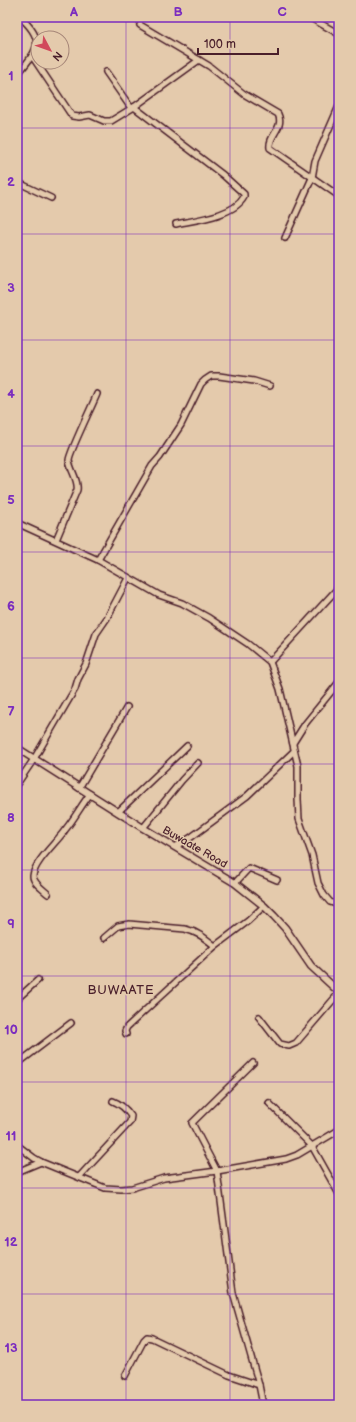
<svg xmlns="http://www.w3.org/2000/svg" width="356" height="1422" font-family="'Balsamiq Sans',sans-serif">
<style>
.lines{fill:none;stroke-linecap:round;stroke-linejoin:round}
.minor-casing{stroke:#4a1f2b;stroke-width:8}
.tertiary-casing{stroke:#4a1f2b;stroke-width:9}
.minor{stroke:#e4caac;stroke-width:5}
.tertiary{stroke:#e4caac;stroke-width:6}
.grid{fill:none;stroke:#7b2cbf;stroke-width:1;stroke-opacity:0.55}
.labels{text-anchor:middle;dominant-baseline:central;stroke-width:3;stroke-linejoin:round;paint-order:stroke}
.street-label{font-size:11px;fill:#4a1f2b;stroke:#e4caac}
.quarter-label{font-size:13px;letter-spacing:1px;fill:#4a1f2b;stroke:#e4caac}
.neatline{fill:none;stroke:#7b2cbf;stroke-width:1.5}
.grid-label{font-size:13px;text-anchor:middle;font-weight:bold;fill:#7b2cbf}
</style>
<rect width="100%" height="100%" fill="#e4caac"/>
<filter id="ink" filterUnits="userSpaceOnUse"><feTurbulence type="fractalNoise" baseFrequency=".025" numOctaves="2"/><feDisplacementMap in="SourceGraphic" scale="8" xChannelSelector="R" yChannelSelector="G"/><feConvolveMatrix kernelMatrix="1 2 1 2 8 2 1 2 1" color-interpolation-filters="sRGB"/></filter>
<g filter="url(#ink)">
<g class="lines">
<defs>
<g id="minor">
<polyline points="309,17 339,34"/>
<polyline points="140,25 199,60"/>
<path d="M32 56 72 116 79 117 90 115 104 121H111L134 107 199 60 209 66 244 94 278 114C285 128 268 135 270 148L339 196"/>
<polyline points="106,72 131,108"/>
<path d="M17 75C36 51 48 42 20 17"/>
<path d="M134 107 223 175 244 194V197C234 216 195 220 176 224"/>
<polyline points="17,182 51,198"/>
<polyline points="285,238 312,178 315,161 339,106"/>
<polyline points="17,523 98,560 159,595 182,603 209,618 248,644 270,662 280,689 298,766 298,799 299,819 312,855 318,883 324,895 330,902 339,905"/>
<path d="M56 540 77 490C79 480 70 470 69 460 69 453 93 404 97 394"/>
<polyline points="98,560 152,466 160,457 181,425 201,384 205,380 211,376 219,376 254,381 270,386"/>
<polyline points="270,662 339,587"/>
<polyline points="293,743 305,724 339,682"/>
<polyline points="17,784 34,759 75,689 78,679 86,664 96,634 107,618 128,578"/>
<polyline points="79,788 127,707"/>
<polyline points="118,812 187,746"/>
<polyline points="143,828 182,780 198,763"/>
<polyline points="175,847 190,838 247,796 294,751"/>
<polyline points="235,883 249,868 277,880"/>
<path d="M48 894C44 890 33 883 33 876 34 862 57 842 65 830 74 819 81 806 90 794"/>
<path d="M104 938 118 926 129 924 185 929C198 932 206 939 215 946"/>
<polyline points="17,999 38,980"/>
<polyline points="259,1017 280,1044 289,1046 296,1043 339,993"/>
<polyline points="126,1034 125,1031 127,1027 215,946 248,921 264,906"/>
<polyline points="253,1063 192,1123 217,1171 233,1293 259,1385 263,1405"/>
<polyline points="17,1064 71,1023"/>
<polyline points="269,1103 312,1146 339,1194"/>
<polyline points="17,1145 34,1158 41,1162 105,1188 121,1189 132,1188 164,1178 217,1171 286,1159 297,1155 339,1130"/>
<polyline points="17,1172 41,1162"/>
<path d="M79 1177 130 1122 131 1116C126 1109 121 1104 113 1101"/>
<polyline points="125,1376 144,1340 147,1337 152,1338 229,1375 259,1385"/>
</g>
<polyline id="tertiary" points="17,748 143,828 235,883 264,906 274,916 285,928 311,966 339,992"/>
</defs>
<use href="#minor" class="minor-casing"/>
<use href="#tertiary" class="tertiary-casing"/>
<use href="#minor" class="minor"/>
<use href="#tertiary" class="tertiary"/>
</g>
</g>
<path class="grid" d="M126 17V1405M230 17V1405M17 128H339M17 234H339M17 340H339M17 446H339M17 552H339M17 658H339M17 764H339M17 870H339M17 976H339M17 1082H339M17 1188H339M17 1294H339"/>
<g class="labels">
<g class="street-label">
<text transform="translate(195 847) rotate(30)">Buwaate Road</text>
</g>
<g class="quarter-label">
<text x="121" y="990">BUWAATE</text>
</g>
</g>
<rect width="356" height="1422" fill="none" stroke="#e4caac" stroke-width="44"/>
<g transform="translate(50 50) rotate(131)"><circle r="19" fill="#e4caac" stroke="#a68678"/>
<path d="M0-3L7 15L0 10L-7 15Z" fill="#d1495b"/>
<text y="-6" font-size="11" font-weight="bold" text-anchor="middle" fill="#4a1f2b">N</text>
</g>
<path d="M198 48v6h80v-6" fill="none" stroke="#4a1f2b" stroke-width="2"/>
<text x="204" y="48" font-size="12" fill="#4a1f2b" stroke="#e4caac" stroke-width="3" paint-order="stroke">100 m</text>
<rect x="22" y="22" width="312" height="1378" class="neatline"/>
<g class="grid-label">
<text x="74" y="16">A</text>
<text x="178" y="16">B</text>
<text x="282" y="16">C</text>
<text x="11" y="80">1</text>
<text x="11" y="186">2</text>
<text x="11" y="292">3</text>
<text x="11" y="398">4</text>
<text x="11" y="504">5</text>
<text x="11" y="610">6</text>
<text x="11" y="716">7</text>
<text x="11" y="822">8</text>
<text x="11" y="928">9</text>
<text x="11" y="1034">10</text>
<text x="11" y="1140">11</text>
<text x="11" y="1246">12</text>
<text x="11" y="1352">13</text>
</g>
</svg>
